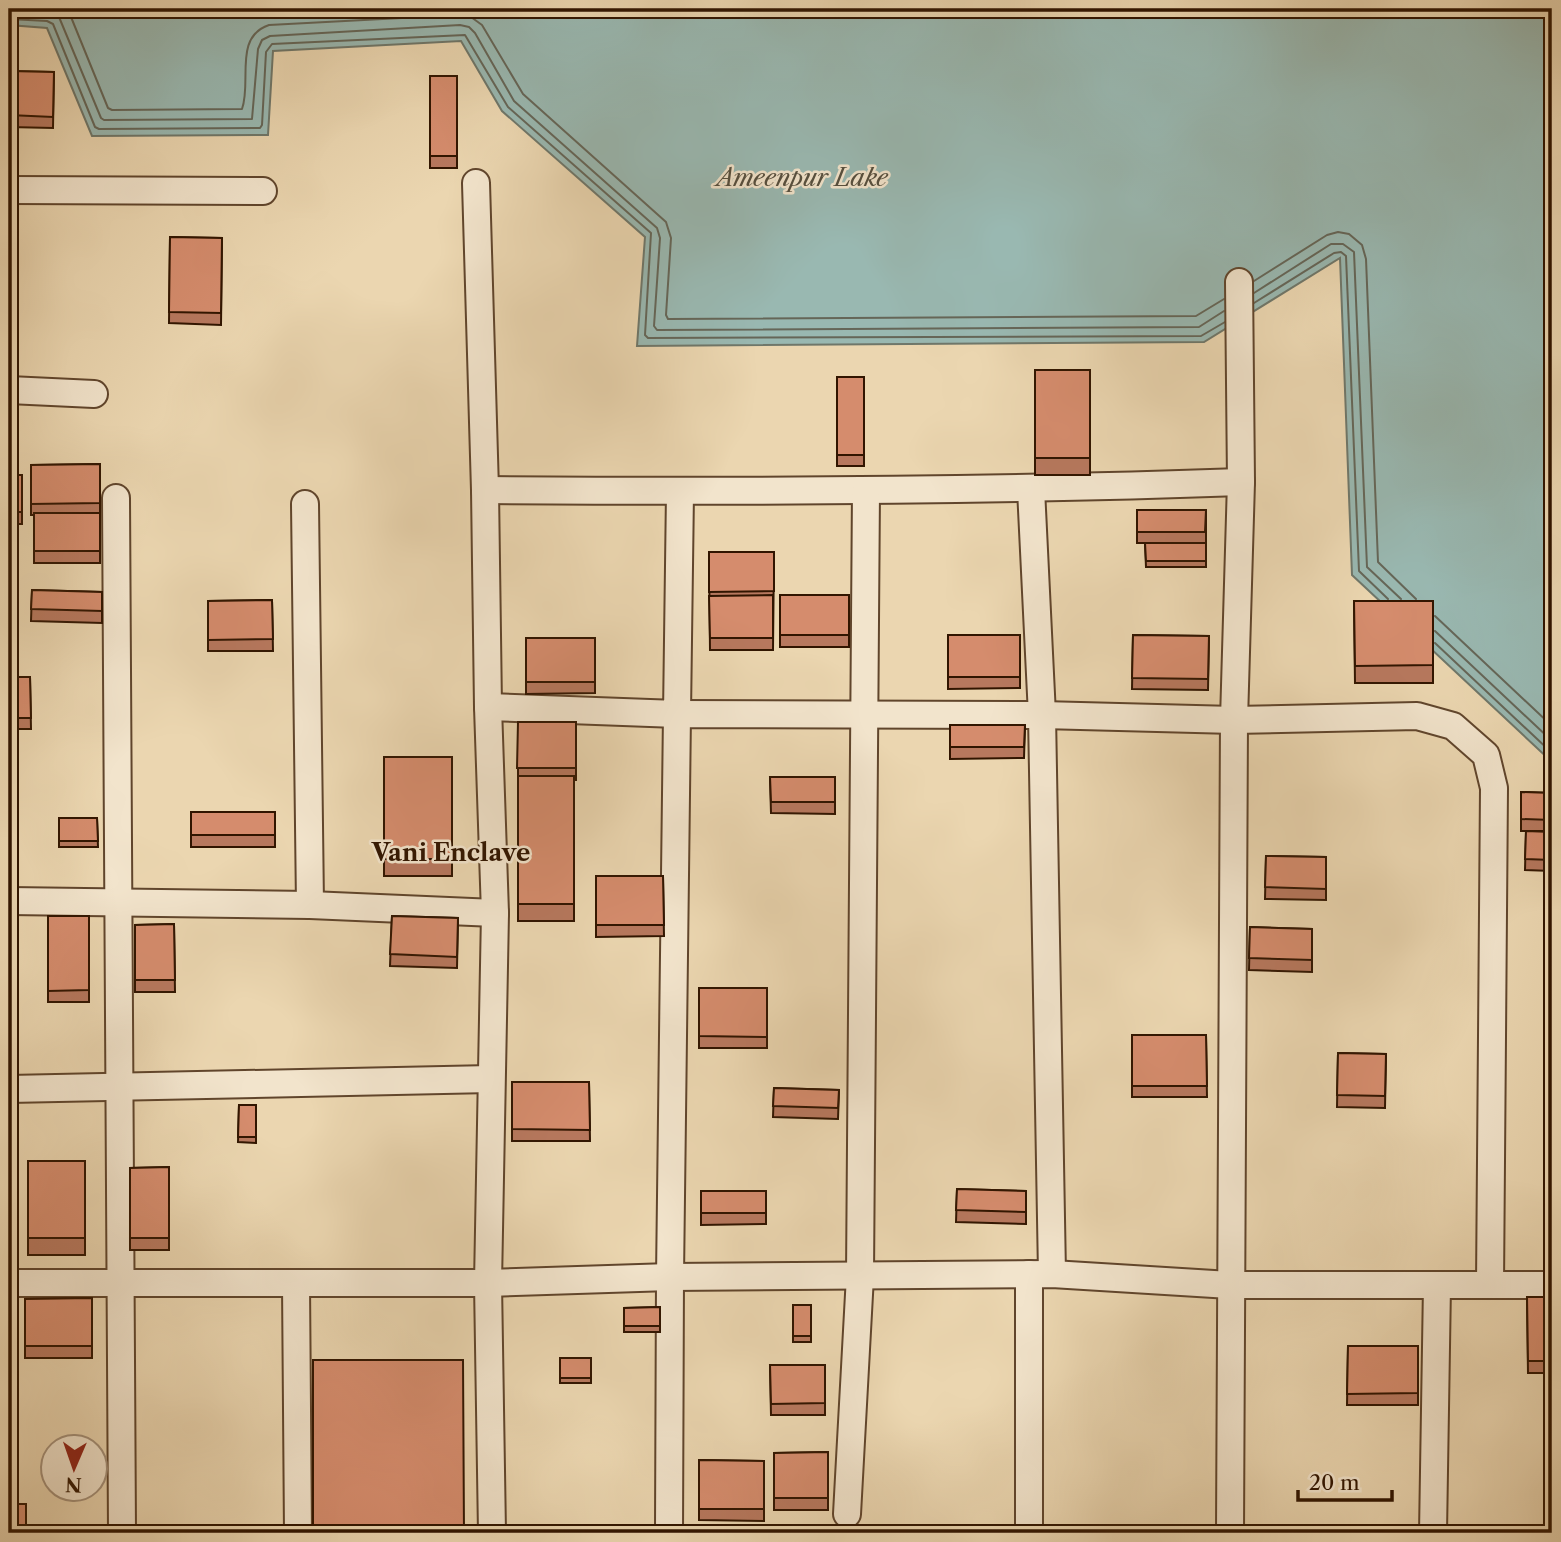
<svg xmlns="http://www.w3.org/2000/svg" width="1561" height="1542" font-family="'Libre Caslon Text',serif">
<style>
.water{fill:#99b8b1;stroke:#6f776a;stroke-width:2}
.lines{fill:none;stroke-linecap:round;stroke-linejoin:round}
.shore{stroke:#656658;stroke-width:2}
.minor-casing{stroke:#60452c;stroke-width:30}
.minor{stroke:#f2e4cc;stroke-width:26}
.wall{fill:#b7785e;stroke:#311500;stroke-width:2}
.building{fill:#d58c6d;stroke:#311500;stroke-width:2}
.labels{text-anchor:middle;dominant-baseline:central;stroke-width:5;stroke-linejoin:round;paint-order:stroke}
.water-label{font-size:24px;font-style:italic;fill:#554e3e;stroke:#f2e4cc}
.neighbourhood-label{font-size:24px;font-weight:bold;fill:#311500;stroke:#f2e4cc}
</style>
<rect width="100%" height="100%" fill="#ebd6b0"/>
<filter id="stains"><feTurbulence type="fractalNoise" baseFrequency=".00286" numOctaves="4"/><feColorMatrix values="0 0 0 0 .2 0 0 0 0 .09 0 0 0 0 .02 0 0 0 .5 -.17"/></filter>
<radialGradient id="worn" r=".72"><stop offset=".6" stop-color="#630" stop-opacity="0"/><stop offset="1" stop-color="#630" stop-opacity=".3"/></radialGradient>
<polygon class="water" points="9,9 1552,9 1552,762 1352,575 1340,258 1204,342 637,346 645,237 502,111 461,41 273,51 268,135 92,136 47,28 9,25"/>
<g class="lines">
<g class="shore">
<path d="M65 9 71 17 108 108 112 110 242 109C252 82 233 37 269 25L459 15 471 17 482 25 523 94 666 222 671 238 666 315 668 319 1196 316 1224 299"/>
<polyline points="9,10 48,12 59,17 101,118 104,120 252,119 258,49 262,40 270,36 460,25 469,27 475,33 514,101 657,228 660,238 654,326 657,330 1199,327 1224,311"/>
<polyline points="9,19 47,21 53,24 95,127 99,129 260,128 262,125 266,52 272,44 465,35 508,107 651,233 645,335 648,338 1201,336 1225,322"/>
<polyline points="1254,281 1327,235 1338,232 1349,234 1362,245 1366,259 1378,562 1416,599"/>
<polyline points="1254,293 1331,244 1343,244 1354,252 1367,567 1401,599"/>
<polyline points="1254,303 1334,253 1341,252 1346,256 1359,571 1388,599"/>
<polyline points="1435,616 1552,726"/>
<polyline points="1435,631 1552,741"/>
<polyline points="1435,643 1552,753"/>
</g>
<defs>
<g id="minor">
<polyline points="476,183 485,490 488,707 495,913 488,1283 492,1533"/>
<polyline points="9,190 263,191"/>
<polyline points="9,390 94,394"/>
<polyline points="1031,489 1042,715 1052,1274"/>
<path d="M485 490C737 492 989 491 1241 482"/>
<polyline points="116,498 122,1533"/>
<polyline points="305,504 310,905"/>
<polyline points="488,707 677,714 680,492"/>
<polyline points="9,901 310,905 495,913"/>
<polyline points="9,1089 491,1079"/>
<polyline points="1029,1274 1029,1533"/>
<polyline points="9,1283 488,1283 670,1277 1052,1274 1230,1285 1552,1285"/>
<polyline points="296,1284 298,1533"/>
<polyline points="847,1514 860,1276 866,490"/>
<polyline points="669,1533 670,1277 677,714 1042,715 1234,720 1417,716 1453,726 1486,755 1494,788 1490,1285"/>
<polyline points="1230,1533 1234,720 1241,482 1239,282"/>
<polyline points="1433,1533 1437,1285"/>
</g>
</defs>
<use href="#minor" class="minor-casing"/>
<use href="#minor" class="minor"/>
</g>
<g class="wall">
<polygon points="9,71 54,72 53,128 9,127"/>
<rect x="430" y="76" width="27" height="92"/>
<polygon points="170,237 222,238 221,325 169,323"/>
<rect x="1035" y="370" width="55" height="105"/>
<rect x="837" y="377" width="27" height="89"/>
<polygon points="100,464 100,563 34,563 34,515 31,515 31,465"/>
<rect x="9" y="475" width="13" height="49"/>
<polygon points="1137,510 1206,510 1206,567 1146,567 1145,543 1137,543"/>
<polygon points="709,552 774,552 773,650 710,650"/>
<polygon points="32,590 102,592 102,623 31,621"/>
<rect x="780" y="595" width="69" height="52"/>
<polygon points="272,600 273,651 208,651 208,601"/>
<polygon points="1354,601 1433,601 1433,683 1355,683"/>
<polygon points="948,635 1020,635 1020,688 948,689"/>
<polygon points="1133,635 1209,636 1208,690 1132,689"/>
<polygon points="526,638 595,638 595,693 526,694"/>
<polygon points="9,677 30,677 31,729 9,729"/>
<polygon points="518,722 576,722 576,780 574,780 574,921 518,921"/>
<polygon points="950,725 1025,725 1024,758 950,759"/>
<rect x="384" y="757" width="68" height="119"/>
<polygon points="770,777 835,777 835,814 771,813"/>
<polygon points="1521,792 1552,793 1552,831 1521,831"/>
<rect x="191" y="812" width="84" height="35"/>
<polygon points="59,818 97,818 98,847 59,847"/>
<polygon points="1526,831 1552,832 1552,871 1525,870"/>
<polygon points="1266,856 1326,857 1326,900 1265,899"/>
<polygon points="596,876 663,876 664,936 596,937"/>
<rect x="48" y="916" width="41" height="86"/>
<polygon points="392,916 458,918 457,968 390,966"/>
<polygon points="174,924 175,992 135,992 135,925"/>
<polygon points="1250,927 1312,929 1312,972 1249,970"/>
<rect x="699" y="988" width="68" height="60"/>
<polygon points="1132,1035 1206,1035 1207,1097 1132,1097"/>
<polygon points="1338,1053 1386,1054 1385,1108 1337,1107"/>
<polygon points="512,1082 589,1082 590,1141 512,1141"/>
<polygon points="774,1088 839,1090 838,1119 773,1117"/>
<polygon points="239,1105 256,1105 256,1143 238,1142"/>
<rect x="28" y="1161" width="57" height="94"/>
<polygon points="169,1167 169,1250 130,1250 130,1168"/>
<polygon points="957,1189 1026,1191 1026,1224 956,1222"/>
<polygon points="701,1191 766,1191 766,1224 701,1225"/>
<polygon points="1527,1297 1552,1297 1552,1373 1528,1373"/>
<polygon points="92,1298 92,1358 25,1358 25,1299"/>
<rect x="793" y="1305" width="18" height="37"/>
<polygon points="660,1307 660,1332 624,1332 624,1308"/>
<polygon points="1348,1346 1418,1346 1418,1405 1347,1405"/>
<rect x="560" y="1358" width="31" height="25"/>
<polygon points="770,1365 825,1365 825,1415 771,1415"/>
<polygon points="828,1452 828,1510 774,1510 774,1453"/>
<polygon points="699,1460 764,1461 764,1521 699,1520"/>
</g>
<g class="building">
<polygon points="9,71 54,72 53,117 9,115"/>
<rect x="430" y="76" width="27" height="80"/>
<polygon points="9,217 10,217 9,257"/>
<polygon points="170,237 222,238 221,313 169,312"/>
<rect x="1035" y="370" width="55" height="88"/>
<rect x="837" y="377" width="27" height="78"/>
<polygon points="100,464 100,503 31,504 31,465"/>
<rect x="9" y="475" width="13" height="37"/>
<polygon points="1137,510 1206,510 1205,532 1137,532"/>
<rect x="34" y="513" width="66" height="38"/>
<polygon points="1145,543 1206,543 1206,561 1146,561"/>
<polygon points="709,552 774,552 774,591 709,592"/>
<polygon points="32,590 102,592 102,611 31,609"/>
<polygon points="773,595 773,638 710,638 709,596"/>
<rect x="780" y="595" width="69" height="40"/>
<polygon points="272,600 273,639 208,640 208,601"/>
<polygon points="1354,601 1433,601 1433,665 1355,666"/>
<rect x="948" y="635" width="72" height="42"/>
<polygon points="1133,635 1209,636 1208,679 1132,678"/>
<rect x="526" y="638" width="69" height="44"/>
<polygon points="9,677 30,677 31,718 9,718"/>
<polygon points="518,722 576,722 576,768 517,768"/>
<polygon points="950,725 1025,725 1024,747 950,747"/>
<rect x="384" y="757" width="68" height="102"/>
<rect x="518" y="776" width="56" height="128"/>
<polygon points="770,777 835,777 835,802 771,802"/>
<polygon points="1521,792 1552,793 1552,820 1521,819"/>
<rect x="191" y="812" width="84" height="23"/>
<polygon points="59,818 97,818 98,841 59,841"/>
<polygon points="1526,831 1552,832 1552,860 1525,859"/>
<polygon points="1266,856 1326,857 1326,889 1265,887"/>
<polygon points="596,876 663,876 664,925 596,925"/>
<polygon points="48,916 89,916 89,990 48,991"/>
<polygon points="392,916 458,918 457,957 390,954"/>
<polygon points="174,924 175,980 135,980 135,925"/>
<polygon points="1250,927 1312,929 1312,960 1249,958"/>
<polygon points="699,988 767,988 767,1037 699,1036"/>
<polygon points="1132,1035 1206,1035 1207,1086 1132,1086"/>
<polygon points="1338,1053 1386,1054 1385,1096 1337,1095"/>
<polygon points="512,1082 589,1082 590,1130 512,1129"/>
<polygon points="774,1088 839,1090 838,1108 773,1106"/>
<polygon points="239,1105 256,1105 256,1137 238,1137"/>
<rect x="28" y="1161" width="57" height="77"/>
<polygon points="169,1167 169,1238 130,1238 130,1168"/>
<polygon points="957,1189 1026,1191 1026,1212 956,1210"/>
<rect x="701" y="1191" width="65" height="22"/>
<polygon points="1527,1297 1552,1297 1552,1361 1528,1361"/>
<polygon points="92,1298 92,1346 25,1346 25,1299"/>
<rect x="793" y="1305" width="18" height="31"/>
<polygon points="660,1307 660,1326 624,1326 624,1308"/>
<polygon points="1348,1346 1418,1346 1418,1393 1347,1394"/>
<rect x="560" y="1358" width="31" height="20"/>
<polygon points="313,1360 463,1360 464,1533 313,1533"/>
<polygon points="770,1365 825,1365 825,1403 771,1404"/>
<polygon points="828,1452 828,1498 774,1498 774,1453"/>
<polygon points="699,1460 764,1461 764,1509 699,1509"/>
<rect x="9" y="1504" width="17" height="29"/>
</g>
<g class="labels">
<g class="water-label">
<text x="802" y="177">Ameenpur Lake</text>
</g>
<g class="neighbourhood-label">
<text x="451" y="852">Vani Enclave</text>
</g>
</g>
<rect width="1561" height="1542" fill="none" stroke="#ebd6b0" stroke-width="35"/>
<rect x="10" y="10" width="1540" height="1521" fill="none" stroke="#311500" stroke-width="3.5"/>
<rect x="18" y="18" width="1526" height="1507" fill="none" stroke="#311500" stroke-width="2"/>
<g transform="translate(74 1468) rotate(182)"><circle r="33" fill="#f2e4cc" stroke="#a5917a" stroke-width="2"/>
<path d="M0-5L12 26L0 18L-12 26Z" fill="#8f2418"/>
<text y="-10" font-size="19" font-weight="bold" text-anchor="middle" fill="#311500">N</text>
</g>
<path d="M1298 1490v10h94v-10" fill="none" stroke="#311500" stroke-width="3.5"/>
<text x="1309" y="1490" font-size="21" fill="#311500" stroke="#f2e4cc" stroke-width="5" paint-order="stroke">20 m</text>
<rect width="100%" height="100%" filter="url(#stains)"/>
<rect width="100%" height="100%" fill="url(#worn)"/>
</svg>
